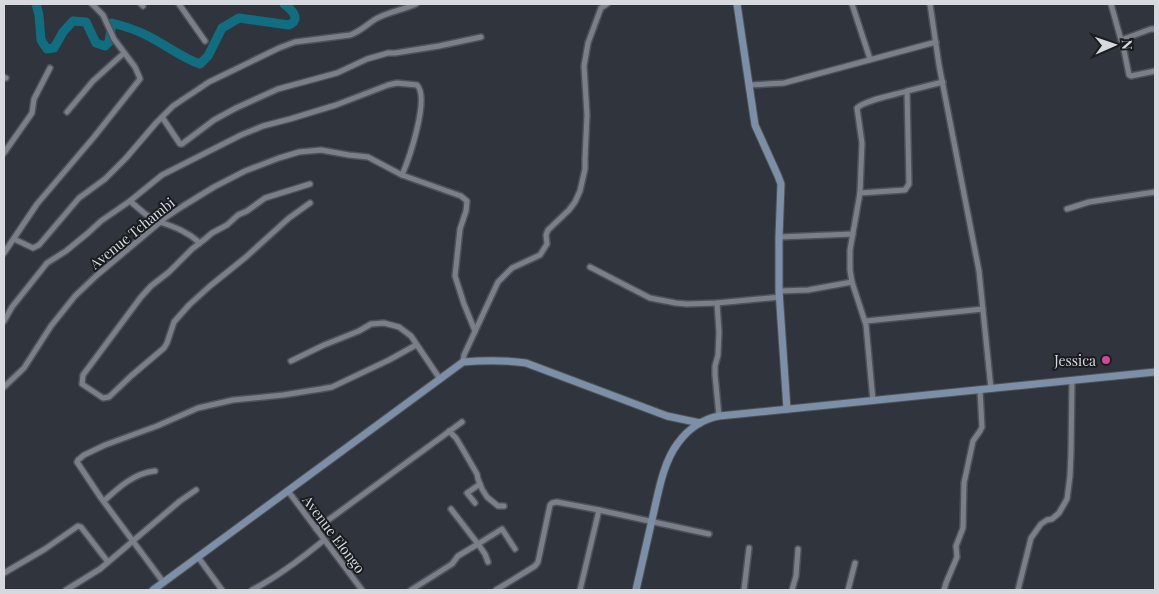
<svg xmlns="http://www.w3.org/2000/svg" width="1159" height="594" font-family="'Playfair Display',serif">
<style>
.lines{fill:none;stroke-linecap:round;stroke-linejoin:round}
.river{stroke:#116d80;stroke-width:9}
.street-casing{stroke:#4d5258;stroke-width:8}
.secondary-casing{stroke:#4d5258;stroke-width:9}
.street{stroke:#7a7f89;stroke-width:5}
.secondary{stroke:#7c8fa7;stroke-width:7}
.hotel-dot{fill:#d1479c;stroke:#1a1d20;stroke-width:2}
.labels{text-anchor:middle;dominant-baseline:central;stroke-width:4;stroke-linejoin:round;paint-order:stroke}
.street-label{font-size:14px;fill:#d6dadf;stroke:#1a1d20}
.poi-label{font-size:14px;fill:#d6dadf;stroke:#1a1d20;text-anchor:end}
</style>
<rect width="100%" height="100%" fill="#30353d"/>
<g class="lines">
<path class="river" d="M36 4 39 15 41 40 47 49 54 48 63 32 73 21 86 22 96 43 105 46 109 42 112 23C124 26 136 30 146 35 165 44 180 57 200 64L208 56 222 28 239 18 289 25C302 19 291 9 284 4"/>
<defs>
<g id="street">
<polyline points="141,4 143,6"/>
<polyline points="179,4 205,41"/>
<polyline points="852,4 870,59"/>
<polyline points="930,4 939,65 979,271 991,389"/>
<polyline points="1111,4 1121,40 1151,29 1155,29"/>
<polyline points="1122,40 1129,75 1131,76 1155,71"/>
<polyline points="4,77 6,78"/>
<polyline points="749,85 784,83 936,42"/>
<polyline points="67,112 93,81 124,53"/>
<polyline points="162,117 180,144 182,144 214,120 236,108 278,89 337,73 367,59 388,53 395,53 439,46 481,37"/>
<polyline points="4,153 32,113 34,99 50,68"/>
<polyline points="310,184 265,198 247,211 238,215 227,225 212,233 205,239 192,249 169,272 151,286 141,297 83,375 82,384 103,398 109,397 131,376 164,348 167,343 174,322 189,305 210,286 246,257 289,218 310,203"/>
<path d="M860 193 862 143 857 108C865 100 895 95 907 91"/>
<polyline points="130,201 144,213 158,223"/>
<polyline points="1067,209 1089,202 1155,192"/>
<path d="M160 222C175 227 188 232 200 243"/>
<polyline points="779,237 853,234"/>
<path d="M14 239 33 248 39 245 79 198 105 179 126 158 156 123 173 106 209 82 279 48 295 42 350 35C361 31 365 26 374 20 386 12 403 10 416 4"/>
<polyline points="4,253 37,204 94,137 140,79 139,76 135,67 114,39 103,15 92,4"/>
<polyline points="590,267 650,298 676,303 687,304 717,303 780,297"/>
<polyline points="779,291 808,290 852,282"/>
<polyline points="717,303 719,332 718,355 715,366 715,375 719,416"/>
<path d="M4 321 12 307 47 263 66 251 88 233 101 221 130 201 162 175 241 135 263 126 290 119 336 105 388 85 397 83 417 85C430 98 409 159 402 175"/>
<polyline points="866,321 983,309"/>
<polyline points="291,361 324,345 359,331 371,324 384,323 399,327 411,336 440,379"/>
<polyline points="463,362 464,355 498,282 512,268 540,255 547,244 546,235 548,230 569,210 575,202 580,191 585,169 585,158 587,115 584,66 588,43 601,8 607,4"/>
<polyline points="4,387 24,368 51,326 75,296 96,276 165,218 183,206 214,187 245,171 279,158 299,152 321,150 349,155 368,157 402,175 461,196 467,201 466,211 460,229 455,276 464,304 475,331"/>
<polyline points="873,401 866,325 852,282 850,270 850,250 860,193 905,190 909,184 907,91 943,82"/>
<polyline points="449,431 456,438 462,448 477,474 478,479 482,489 487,497 498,506 504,506"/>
<polyline points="288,491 362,590"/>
<path d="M104 501C118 488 134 473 155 471"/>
<polyline points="475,503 467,493 480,484"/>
<polyline points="451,509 478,544 502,529 515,549"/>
<polyline points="316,529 462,422"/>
<polyline points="198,557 222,590"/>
<polyline points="4,573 45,549 78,526 81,527 108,562"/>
<polyline points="164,583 101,498 77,462 78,460 84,455 105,445 157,426 198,408 233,400 283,395 321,389 332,387 389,360 416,345"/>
<polyline points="66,590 100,569 180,501 196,490"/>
<path d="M252 590C279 576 301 559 324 540"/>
<polyline points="411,590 452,564 458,556 478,544 485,554 488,562"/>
<polyline points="496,590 535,566 538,562 550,505 552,503 557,502 599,510 709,534"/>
<polyline points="580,590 599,510"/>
<polyline points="744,590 749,548"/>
<polyline points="792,590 796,576 798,549"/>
<polyline points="848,590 855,563"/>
<polyline points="944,590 946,583 957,557 956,546 963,528 964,483 973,441 980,431 982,427 980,390"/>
<polyline points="1018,590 1031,538 1041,524 1047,520 1052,519 1059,513 1067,499 1070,476 1071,452 1072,381"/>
</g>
<g id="secondary">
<polyline points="737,4 755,125 778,176 781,184 779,237 779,291 787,409"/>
<path d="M153 590 463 362C485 360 505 360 526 363L667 416 700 423"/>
<path d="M636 590C642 564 648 538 654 511 659 489 664 461 678 443 688 429 703 419 719 416L1155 372"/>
</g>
</defs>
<use href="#street" class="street-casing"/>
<use href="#secondary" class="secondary-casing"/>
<use href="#street" class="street"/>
<use href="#secondary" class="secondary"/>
</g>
<circle class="hotel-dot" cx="1106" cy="360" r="5"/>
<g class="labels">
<g class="street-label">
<text transform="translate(132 233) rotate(-39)">Avenue Tchambi</text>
<text transform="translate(334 534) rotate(53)">Avenue Elongo</text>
</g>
<g class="poi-label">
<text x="1096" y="360">Jessica</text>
</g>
</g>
<rect width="1159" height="594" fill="none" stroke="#d6dadf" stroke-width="10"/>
<g transform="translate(1114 45) rotate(88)" stroke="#1a1d20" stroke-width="4" paint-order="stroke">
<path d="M0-4L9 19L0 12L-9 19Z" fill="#d6dadf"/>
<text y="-8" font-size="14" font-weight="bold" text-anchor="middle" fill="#d6dadf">N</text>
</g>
</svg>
